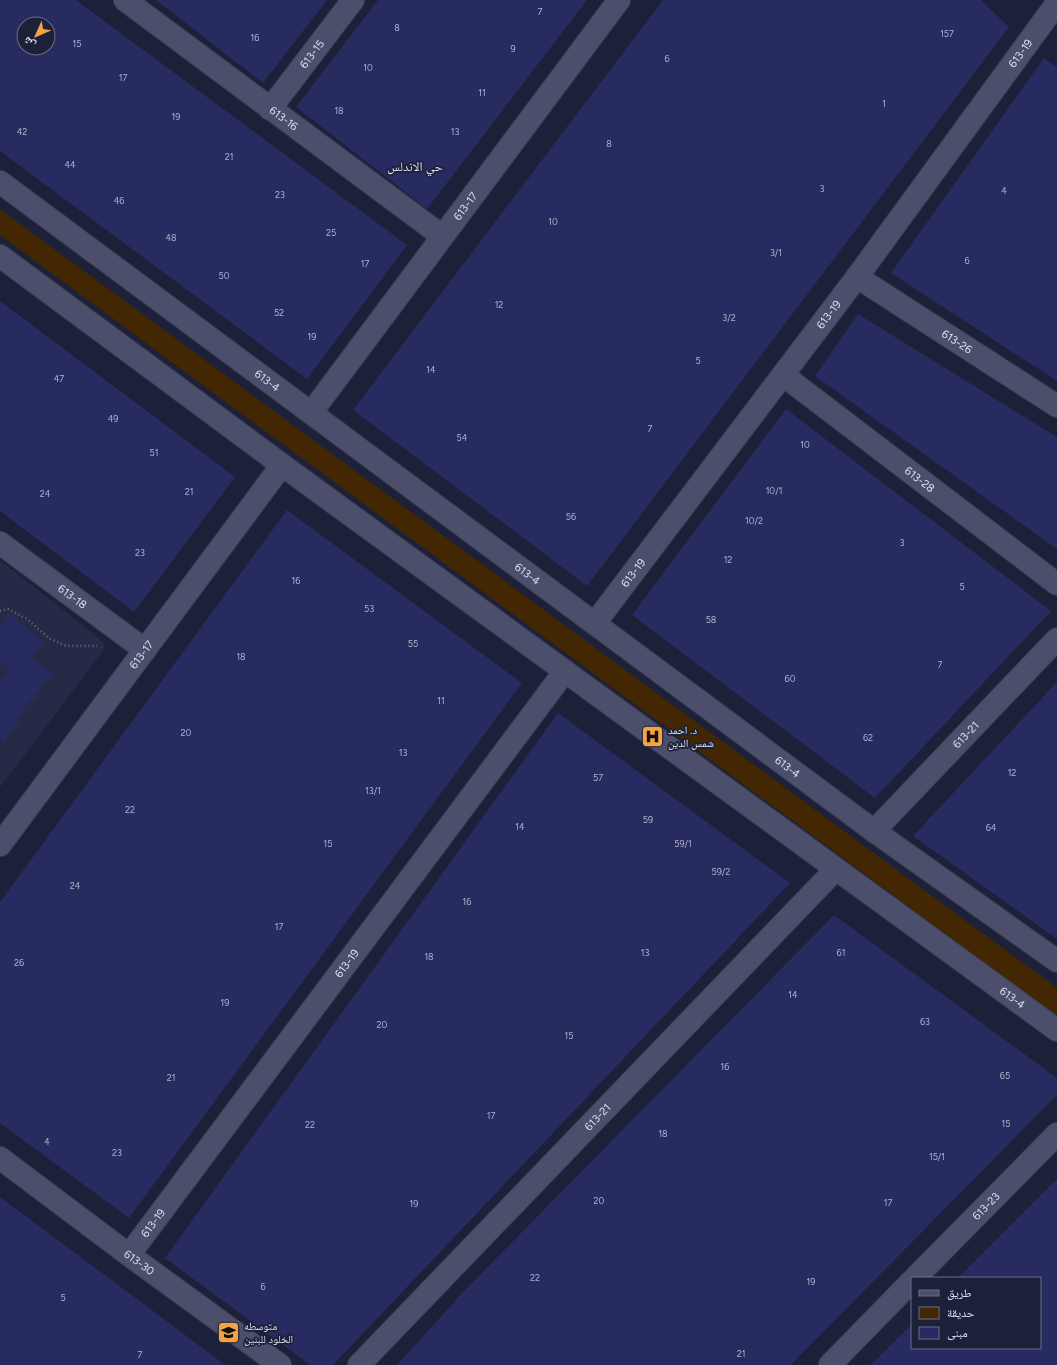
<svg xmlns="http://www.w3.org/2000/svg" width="1057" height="1365" font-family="Figtree,'Noto Naskh Arabic',sans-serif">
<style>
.built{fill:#272a47}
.green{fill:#432702}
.building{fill:#282b60;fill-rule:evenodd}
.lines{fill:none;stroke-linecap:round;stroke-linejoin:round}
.street-casing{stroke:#3b3d51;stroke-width:24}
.secondary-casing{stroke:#3b3d51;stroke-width:24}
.path{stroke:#6a6d83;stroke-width:2.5;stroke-dasharray:1 3;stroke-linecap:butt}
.street{stroke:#4b4f6b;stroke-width:22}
.secondary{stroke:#4b4f6b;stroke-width:22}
.labels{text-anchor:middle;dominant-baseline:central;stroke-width:3.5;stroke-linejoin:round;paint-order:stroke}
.number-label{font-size:9px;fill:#b0b3cd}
.street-label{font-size:11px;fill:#dde0f1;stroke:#1d2039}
.poi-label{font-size:11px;fill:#dde0f1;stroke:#1d2039;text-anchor:start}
.quarter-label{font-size:13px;fill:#dde0f1;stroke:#1d2039}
</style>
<rect width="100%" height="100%" fill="#1d2039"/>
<polygon class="built" points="0,560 101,640 105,646 103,651 0,787"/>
<polygon class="green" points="0,209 1057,988 1057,1016 0,235"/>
<g class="building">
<path d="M0 0H76L407 245 307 379 0 151ZM24 24H48V48H24Z"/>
<polygon points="156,0 327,0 263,83"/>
<polygon points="378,0 587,0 427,209 296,107"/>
<polygon points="663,0 981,0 1009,27 587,586 353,410"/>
<polygon points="1044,58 1057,67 1057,381 891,273"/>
<polygon points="0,301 235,477 134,612 0,511"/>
<polygon points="858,314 1057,437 1057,549 815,376"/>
<polygon points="786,409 1051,611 875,798 632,615"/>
<polygon points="287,510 522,683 129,1218 0,1123 0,902"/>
<polygon points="8,613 45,643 44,645 42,643 31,658 54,676 52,679 49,677 34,696 37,698 35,701 32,698 16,719 19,722 4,742 0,738 0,682 11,670 0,661 0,628 7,618 6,616"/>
<polygon points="1057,682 1057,939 913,836"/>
<polygon points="558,713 790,883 333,1365 310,1365 165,1258"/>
<polygon points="834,915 1057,1078 1057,1095 791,1365 397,1365 465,1290"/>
<polygon points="1057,1179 1057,1365 871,1365 912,1324 912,1348 1040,1348 1040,1278 958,1278"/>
<polygon points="0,1197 121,1287 225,1365 0,1365"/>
</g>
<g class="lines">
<defs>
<g id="street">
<path id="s1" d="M125 0 442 236"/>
<path id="s2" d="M270 109 353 0"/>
<path id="s3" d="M857 277 1057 406"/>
<path id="s4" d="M783 375 1057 584"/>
<path id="s5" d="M311 413 619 0"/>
<path id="s6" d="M0 543 145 650"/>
<path id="s7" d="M595 623 857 277 1057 3"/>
<path id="s8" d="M874 831 1057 639"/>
<path id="s9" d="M0 845 282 465"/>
<path id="s10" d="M0 1158 129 1255 280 1365"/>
<path id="s11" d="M129 1255 565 671"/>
<path id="s12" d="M359 1365 836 869"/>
</g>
<g id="secondary">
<path id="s13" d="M0 182 874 831 1057 961"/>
<path id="s14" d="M0 256 282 465 1057 1030"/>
<path id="s15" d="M915 1278 1057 1134"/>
<polyline points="830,1365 912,1281"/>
</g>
</defs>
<use href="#street" class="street-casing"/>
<use href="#secondary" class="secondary-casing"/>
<polyline class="path" points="0,611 8,609 27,619 49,638 66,646 97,646"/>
<use href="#street" class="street"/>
<use href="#secondary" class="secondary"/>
</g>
<defs>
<symbol id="hospital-square" viewBox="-11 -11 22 22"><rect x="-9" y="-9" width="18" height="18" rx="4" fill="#f4a344" stroke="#1d2039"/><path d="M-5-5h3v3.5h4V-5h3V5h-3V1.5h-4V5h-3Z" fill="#111"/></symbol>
<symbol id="school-square" viewBox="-11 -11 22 22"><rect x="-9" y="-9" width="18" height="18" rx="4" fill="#f4a344" stroke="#1d2039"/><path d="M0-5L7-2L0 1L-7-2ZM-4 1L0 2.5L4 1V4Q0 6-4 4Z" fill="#111"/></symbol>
</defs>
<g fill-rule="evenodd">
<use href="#hospital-square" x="640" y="724" width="25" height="25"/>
<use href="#school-square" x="216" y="1320" width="25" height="25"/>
</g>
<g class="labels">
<g class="number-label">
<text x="540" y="11">7</text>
<text x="397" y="27">8</text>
<text x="947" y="33">157</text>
<text x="255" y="37">16</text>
<text x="77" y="43">15</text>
<text x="513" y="48">9</text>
<text x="667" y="58">6</text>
<text x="368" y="67">10</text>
<text x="123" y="77">17</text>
<text x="482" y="92">11</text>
<text x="884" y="103">1</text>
<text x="339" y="110">18</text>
<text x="176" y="116">19</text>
<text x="22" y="131">42</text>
<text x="455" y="131">13</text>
<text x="609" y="143">8</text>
<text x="229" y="156">21</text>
<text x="70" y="164">44</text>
<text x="822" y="188">3</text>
<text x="1004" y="190">4</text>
<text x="280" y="194">23</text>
<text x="119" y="200">46</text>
<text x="553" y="221">10</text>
<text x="331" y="232">25</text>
<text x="171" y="237">48</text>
<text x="776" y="252">3/1</text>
<text x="967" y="260">6</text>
<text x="365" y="263">17</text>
<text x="224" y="275">50</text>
<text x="499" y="304">12</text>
<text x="279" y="312">52</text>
<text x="729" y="317">3/2</text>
<text x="312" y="336">19</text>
<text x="698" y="360">5</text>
<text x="431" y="369">14</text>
<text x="59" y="378">47</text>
<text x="113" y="418">49</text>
<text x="650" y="428">7</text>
<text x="462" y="437">54</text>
<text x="805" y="444">10</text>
<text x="154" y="452">51</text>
<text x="774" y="490">10/1</text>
<text x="189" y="491">21</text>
<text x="45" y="493">24</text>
<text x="571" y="516">56</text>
<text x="754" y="520">10/2</text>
<text x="902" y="542">3</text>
<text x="140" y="552">23</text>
<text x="728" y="559">12</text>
<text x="296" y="580">16</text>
<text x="962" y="586">5</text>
<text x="369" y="608">53</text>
<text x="711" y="619">58</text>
<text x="413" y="643">55</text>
<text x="241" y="656">18</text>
<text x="940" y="664">7</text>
<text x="790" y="678">60</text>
<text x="441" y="700">11</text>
<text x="186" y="732">20</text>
<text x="868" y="737">62</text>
<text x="403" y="752">13</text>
<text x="1012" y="772">12</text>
<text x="598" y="777">57</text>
<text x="373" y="790">13/1</text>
<text x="130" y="809">22</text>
<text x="648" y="819">59</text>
<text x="520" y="826">14</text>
<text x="991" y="827">64</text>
<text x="328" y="843">15</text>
<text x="683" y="843">59/1</text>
<text x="721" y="871">59/2</text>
<text x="75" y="885">24</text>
<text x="467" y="901">16</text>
<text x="279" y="926">17</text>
<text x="645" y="952">13</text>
<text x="841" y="952">61</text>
<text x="429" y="956">18</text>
<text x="19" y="962">26</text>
<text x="793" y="994">14</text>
<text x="225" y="1002">19</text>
<text x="925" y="1021">63</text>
<text x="382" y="1024">20</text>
<text x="569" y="1035">15</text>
<text x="725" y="1066">16</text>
<text x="1005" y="1075">65</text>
<text x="171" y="1077">21</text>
<text x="491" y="1115">17</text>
<text x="1006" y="1123">15</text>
<text x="310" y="1124">22</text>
<text x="663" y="1133">18</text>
<text x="47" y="1141">4</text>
<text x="117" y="1152">23</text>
<text x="937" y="1156">15/1</text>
<text x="599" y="1200">20</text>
<text x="888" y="1202">17</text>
<text x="414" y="1203">19</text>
<text x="535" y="1277">22</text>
<text x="811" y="1281">19</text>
<text x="263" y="1286">6</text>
<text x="63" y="1297">5</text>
<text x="741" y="1353">21</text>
<text x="140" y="1354">7</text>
</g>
<g class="street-label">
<text stroke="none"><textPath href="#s2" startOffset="69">613-15</textPath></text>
<text stroke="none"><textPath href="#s7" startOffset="711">613-19</textPath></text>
<text stroke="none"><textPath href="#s1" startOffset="198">613-16</textPath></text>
<text stroke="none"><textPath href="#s5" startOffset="258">613-17</textPath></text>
<text stroke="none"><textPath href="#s7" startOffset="387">613-19</textPath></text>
<text stroke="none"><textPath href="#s3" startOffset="119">613-26</textPath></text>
<text stroke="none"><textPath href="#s13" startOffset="333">613-4</textPath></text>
<text stroke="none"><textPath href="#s4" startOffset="172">613-28</textPath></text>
<text stroke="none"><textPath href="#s13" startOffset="657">613-4</textPath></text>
<text stroke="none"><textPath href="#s7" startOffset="63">613-19</textPath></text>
<text stroke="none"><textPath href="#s6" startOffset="90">613-18</textPath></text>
<text stroke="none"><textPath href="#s9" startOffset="237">613-17</textPath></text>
<text stroke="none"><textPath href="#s8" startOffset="133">613-21</textPath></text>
<text stroke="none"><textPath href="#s13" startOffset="981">613-4</textPath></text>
<text stroke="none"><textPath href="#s11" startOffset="364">613-19</textPath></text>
<text stroke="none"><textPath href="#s14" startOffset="1255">613-4</textPath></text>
<text stroke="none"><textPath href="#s12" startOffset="344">613-21</textPath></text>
<text stroke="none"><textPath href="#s15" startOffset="101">613-23</textPath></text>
<text stroke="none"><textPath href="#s11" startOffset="40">613-19</textPath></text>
<text stroke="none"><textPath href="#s10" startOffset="174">613-30</textPath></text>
</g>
<g class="poi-label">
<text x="668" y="730">د. احمد<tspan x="668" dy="13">شمس الدين</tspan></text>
<text x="244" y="1326">متوسطه<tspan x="244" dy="13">الخلود للبنين</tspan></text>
</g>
<g class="quarter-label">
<text x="415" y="166">حي الاندلس</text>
</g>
</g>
<rect x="911" y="1277" width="130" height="72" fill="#1d2039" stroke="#6a6d83"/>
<rect x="919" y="1290" width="20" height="6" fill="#4b4f6b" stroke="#6a6d83"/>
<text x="947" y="1297" font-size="12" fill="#dde0f1">طريق</text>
<rect x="919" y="1307" width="20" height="12" fill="#432702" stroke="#6a6d83"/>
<text x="947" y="1317" font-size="12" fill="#dde0f1">حديقة</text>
<rect x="919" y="1327" width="20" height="12" fill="#282b60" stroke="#6a6d83"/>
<text x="947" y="1337" font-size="12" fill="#dde0f1">مبنى</text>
<g transform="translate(36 36) rotate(225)"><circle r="19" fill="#1d2039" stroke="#6a6d83"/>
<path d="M0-3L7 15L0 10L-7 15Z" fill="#f4a344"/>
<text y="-6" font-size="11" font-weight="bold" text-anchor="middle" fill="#dde0f1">ش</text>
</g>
</svg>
